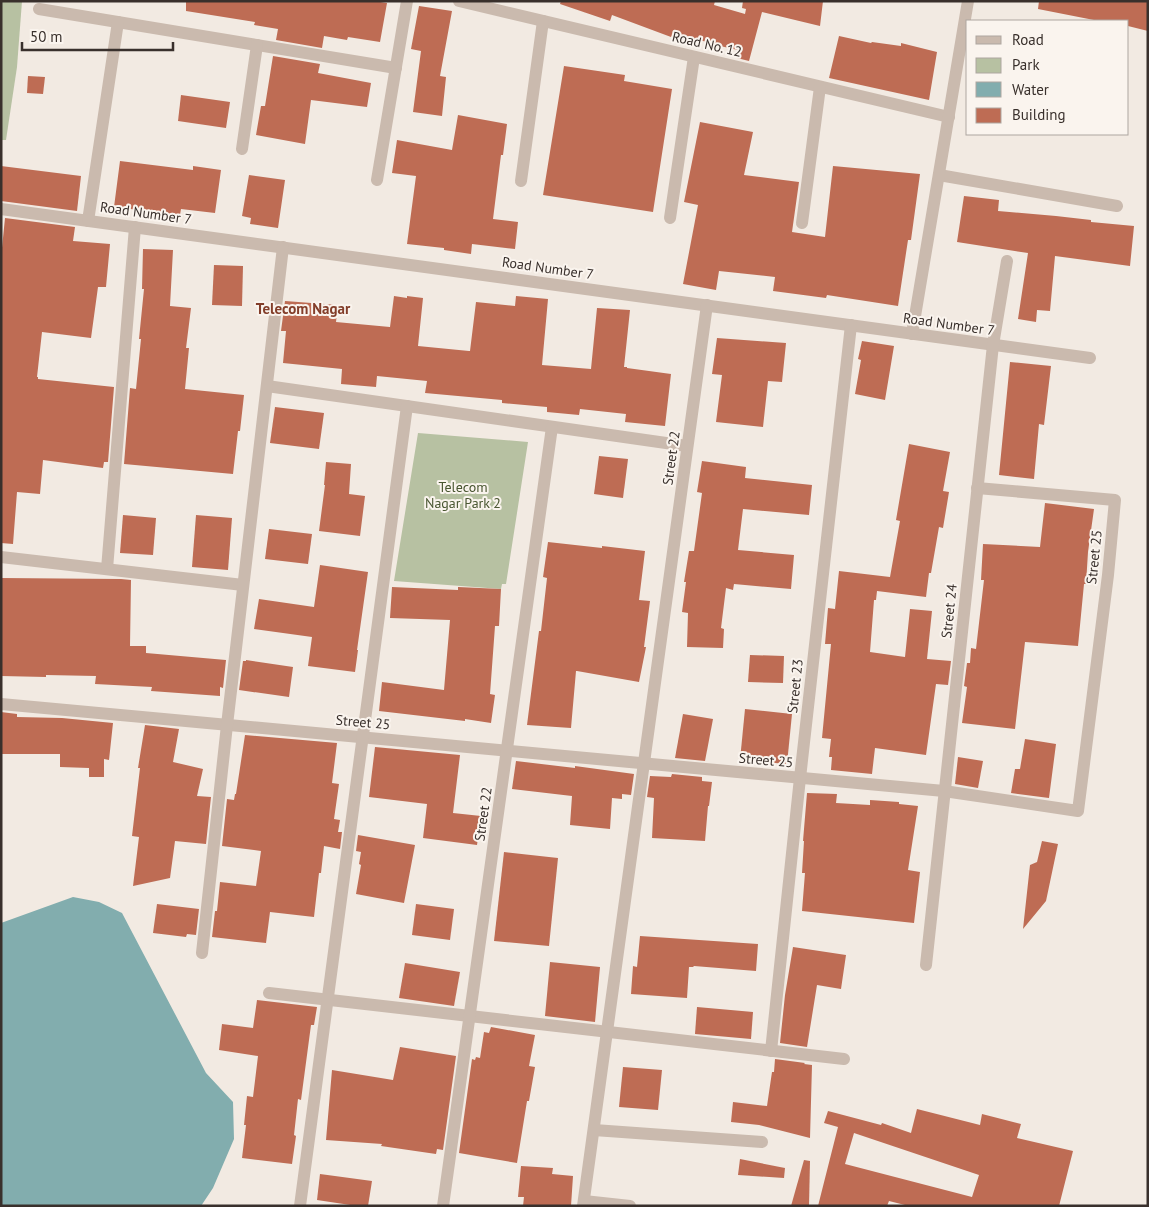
<svg xmlns="http://www.w3.org/2000/svg" width="1149" height="1207" font-family="'PT Sans',sans-serif">
<style>
.green{fill:#b7c1a2}
.water{fill:#82adae}
.building{fill:#be6c54;fill-rule:evenodd}
.lines{fill:none;stroke-linecap:round;stroke-linejoin:round}
.minor{stroke:#cabaae;stroke-width:12}
.labels{text-anchor:middle;dominant-baseline:central;stroke-width:4;stroke-linejoin:round;paint-order:stroke}
.street-label{font-size:14px;fill:#39302c;stroke:#faf4ee}
.park-label{font-size:14px;fill:#495631;stroke:#faf4ee}
.neighbourhood-label{font-size:15px;font-weight:bold;fill:#833e2a;stroke:#faf4ee}
</style>
<rect width="100%" height="100%" fill="#f2eae2"/>
<g class="green">
<polygon points="1,1 22,1 17,67 6,140 1,140"/>
<polygon points="418,433 528,442 506,584 502,584 501,589 394,581"/>
</g>
<polygon class="water" points="73,897 99,902 122,913 206,1073 233,1102 234,1139 213,1188 201,1206 1,1206 1,923"/>
<g class="building">
<polygon points="186,1 374,1 387,3 380,42 348,37 347,40 324,36 322,48 276,40 278,29 254,25 255,22 186,11"/>
<polygon points="561,1 715,1 714,5 745,14 746,9 742,8 743,1 823,1 820,26 762,12 749,61 737,58 738,50 720,46 721,44 672,36 671,37 612,15 610,21 560,4"/>
<polygon points="1039,1 1148,1 1148,31 1128,26 1128,21 1099,21 1038,9"/>
<polygon points="419,6 452,11 440,76 446,77 442,116 413,112 421,51 411,49"/>
<polygon points="839,36 871,43 872,42 901,46 901,43 937,52 929,100 829,78"/>
<polygon points="273,56 320,64 318,73 371,83 367,107 311,100 305,144 256,135 261,106 265,106"/>
<polygon points="564,66 625,75 624,81 672,89 653,212 543,195"/>
<polygon points="28,76 45,77 43,94 27,93"/>
<polygon points="181,95 230,102 226,128 178,121"/>
<polygon points="458,115 507,124 503,155 501,155 493,219 518,222 515,249 472,244 471,254 444,250 444,248 407,244 416,176 392,173 397,140 452,150"/>
<polygon points="700,122 753,132 744,175 799,182 792,232 825,237 833,166 920,174 911,240 908,240 898,306 827,295 826,298 773,291 775,277 719,271 716,290 683,284 698,205 684,202"/>
<polygon points="120,161 193,170 193,166 221,170 215,213 181,209 180,215 114,207"/>
<polygon points="1,166 81,176 77,211 1,201"/>
<polygon points="249,175 285,180 278,228 250,224 251,218 242,216"/>
<polygon points="964,196 999,200 998,211 1056,216 1091,220 1091,222 1134,226 1130,266 1055,256 1050,311 1037,310 1036,322 1018,319 1028,253 957,242"/>
<polygon points="5,218 75,227 73,241 110,244 106,287 98,287 91,338 42,332 37,377 38,377 38,379 114,387 108,462 104,462 103,468 43,460 40,494 17,492 13,544 1,543 1,258"/>
<polygon points="143,249 173,250 170,306 191,308 186,348 189,348 185,389 244,395 240,431 238,431 233,474 124,464 130,388 136,389 141,339 139,339 144,289 142,289"/>
<polygon points="214,265 243,266 242,306 212,305"/>
<polygon points="394,296 407,298 407,296 423,298 418,346 469,351 470,351 476,302 515,306 516,296 548,299 542,365 591,369 597,308 630,310 624,367 627,367 627,368 671,374 665,426 625,422 626,414 580,409 579,415 547,412 547,407 502,403 502,400 425,393 427,381 377,376 376,387 341,384 342,369 283,363 286,331 281,331 285,301 338,305 336,322 390,327"/>
<polygon points="717,338 786,343 782,382 768,381 763,427 716,422 722,375 712,374"/>
<polygon points="862,341 894,346 885,400 855,394 861,360 858,359"/>
<polygon points="1010,362 1051,366 1044,425 1039,424 1034,479 999,475"/>
<polygon points="275,407 324,413 319,449 270,443"/>
<polygon points="909,444 950,452 943,491 949,492 943,528 939,527 931,573 929,573 926,597 877,591 876,600 874,600 870,652 905,657 910,609 932,611 927,659 951,661 948,685 936,684 926,755 875,748 872,774 831,770 832,757 829,757 831,739 822,738 831,644 825,644 828,608 835,609 839,571 890,577 900,521 896,520"/>
<polygon points="599,456 628,459 623,498 594,494"/>
<polygon points="702,461 746,467 745,478 812,485 809,515 743,509 738,550 794,555 791,589 734,584 733,590 726,588 721,628 724,629 723,648 687,647 688,613 682,612 686,582 684,582 689,551 694,551 702,493 697,492"/>
<polygon points="326,462 351,464 349,494 365,496 360,536 319,531 325,485 324,485"/>
<polygon points="1045,503 1094,509 1088,552 1086,584 1084,584 1078,646 1025,642 1015,729 962,723 967,687 964,686 967,663 970,663 971,648 976,649 984,580 981,580 983,544 1040,547"/>
<polygon points="123,515 156,518 153,555 120,553"/>
<polygon points="196,515 232,518 228,570 192,567"/>
<polygon points="269,529 312,534 308,564 265,559"/>
<polygon points="548,542 602,548 602,546 645,551 639,600 650,601 644,647 646,647 639,682 577,671 576,671 571,728 527,725 539,631 541,631 547,578 543,577"/>
<polygon points="320,565 368,572 357,650 358,650 355,672 308,666 312,637 254,629 259,599 314,607"/>
<polygon points="1,578 121,579 131,580 130,646 146,646 146,653 226,660 223,688 220,687 220,696 151,691 152,687 95,684 96,676 46,675 46,677 1,676"/>
<polygon points="392,587 458,590 458,587 501,589 499,626 495,626 490,694 495,695 491,723 465,719 465,721 379,711 382,682 444,690 450,620 390,618"/>
<polygon points="750,655 784,656 783,683 748,682"/>
<polygon points="246,660 293,667 289,697 239,690 243,661 246,661"/>
<polygon points="745,709 792,714 787,764 740,760"/>
<polygon points="1,712 17,714 17,717 62,718 113,723 109,760 104,759 104,777 89,777 89,768 60,767 60,754 1,754"/>
<polygon points="683,714 713,719 705,761 675,758"/>
<polygon points="145,725 179,729 173,762 203,769 197,796 211,797 206,844 175,841 170,878 133,886 139,837 132,836 140,768 138,768"/>
<polygon points="245,735 337,743 332,783 339,784 334,819 340,820 338,832 342,832 340,849 324,846 321,873 319,873 314,917 270,912 266,943 212,937 215,911 217,911 220,882 256,886 261,851 222,846 227,799 234,800 235,794 236,794"/>
<polygon points="1025,739 1056,744 1049,798 1011,793 1015,769 1020,769"/>
<polygon points="375,747 460,755 453,813 481,816 477,845 423,838 427,804 369,797"/>
<polygon points="958,757 983,761 978,788 955,784"/>
<polygon points="516,761 575,768 575,766 634,774 631,795 622,794 622,799 612,798 610,829 570,825 572,796 512,789"/>
<polygon points="672,774 702,777 702,781 712,782 709,806 708,806 705,841 652,838 654,798 647,797 650,776 671,777"/>
<polygon points="807,793 837,794 836,803 870,805 870,800 899,802 899,804 918,806 908,870 920,872 914,923 802,911 805,873 802,873 804,841 803,841"/>
<polygon points="358,835 415,845 404,903 356,894 361,865 359,864 361,852 356,851"/>
<polygon points="1042,841 1058,844 1046,901 1023,929 1030,865 1037,862"/>
<polygon points="504,852 558,858 549,946 494,941"/>
<polygon points="157,904 199,909 196,935 187,934 186,937 153,933"/>
<polygon points="416,904 454,909 450,940 412,935"/>
<polygon points="640,936 758,944 756,971 694,966 693,967 689,967 687,998 631,994 633,966 637,967"/>
<polygon points="793,947 846,955 841,989 817,985 807,1047 780,1043 785,995"/>
<polygon points="550,962 600,967 595,1022 545,1016"/>
<polygon points="405,963 460,972 454,1006 399,998"/>
<polygon points="257,1000 317,1007 314,1025 311,1025 301,1100 298,1099 294,1135 296,1136 292,1164 242,1158 246,1125 244,1125 247,1096 253,1097 258,1056 219,1050 222,1024 253,1028"/>
<polygon points="697,1007 753,1012 751,1039 695,1034"/>
<polygon points="491,1027 535,1035 529,1066 535,1067 529,1101 527,1101 517,1163 459,1153 472,1059 475,1060 476,1057 480,1058 484,1032 489,1033"/>
<polygon points="400,1047 456,1056 443,1150 437,1149 436,1154 381,1146 382,1144 326,1140 332,1070 393,1080"/>
<polygon points="775,1059 805,1063 804,1064 812,1065 810,1138 759,1125 731,1122 733,1102 767,1106 772,1072 774,1072"/>
<polygon points="623,1067 662,1070 658,1110 619,1107"/>
<path d="M917 1109 980 1125 982 1114 1021 1124 1017 1138 1073 1151 1059 1206H909L889 1201 887 1206H818L838 1127 824 1123 828 1111 881 1125 882 1123 911 1133ZM854 1133 979 1175 972 1197 845 1164Z"/>
<polygon points="740,1159 785,1168 784,1178 738,1175"/>
<polygon points="804,1160 810,1161 809,1206 791,1206"/>
<polygon points="521,1166 553,1168 552,1174 573,1176 571,1206 523,1206 524,1197 518,1197"/>
<polygon points="320,1174 372,1181 368,1206 357,1206 317,1200"/>
</g>
<g class="lines">
<g class="minor">
<polyline points="459,1 949,117"/>
<polyline points="39,9 396,68"/>
<polyline points="242,149 257,45"/>
<polyline points="939,175 1117,206"/>
<polyline points="377,180 407,1"/>
<polyline points="521,181 543,21"/>
<polyline points="1,209 1090,358"/>
<polyline points="670,218 694,57"/>
<polyline points="88,221 118,22"/>
<polyline points="802,223 820,87"/>
<polyline points="912,334 968,1"/>
<polyline points="267,386 687,446"/>
<polyline points="1,557 243,585"/>
<polyline points="107,569 135,227"/>
<polyline points="1,704 944,791 1078,811 1108,575 1115,500 977,488"/>
<polyline points="202,953 227,725 283,247"/>
<polyline points="926,965 993,345 1007,261"/>
<polyline points="269,993 844,1059"/>
<polyline points="771,1051 800,778 851,325"/>
<polyline points="594,1130 762,1142"/>
<polyline points="584,1201 630,1206"/>
<polyline points="300,1206 407,406"/>
<polyline points="443,1206 552,427"/>
<polyline points="583,1206 707,305"/>
</g>
</g>
<g class="labels">
<g class="street-label">
<text transform="translate(707 44) rotate(13)">Road No. 12</text>
<text transform="translate(146 213) rotate(8)">Road Number 7</text>
<text transform="translate(548 268) rotate(8)">Road Number 7</text>
<text transform="translate(949 324) rotate(8)">Road Number 7</text>
<text transform="translate(671 458) rotate(-82)">Street 22</text>
<text transform="translate(1094 557) rotate(-84)">Street 25</text>
<text transform="translate(949 611) rotate(-84)">Street 24</text>
<text transform="translate(795 686) rotate(-84)">Street 23</text>
<text transform="translate(363 722) rotate(5)">Street 25</text>
<text transform="translate(766 760) rotate(5)">Street 25</text>
<text transform="translate(483 814) rotate(-82)">Street 22</text>
</g>
<g class="park-label">
<text x="463" y="487">Telecom<tspan x="463" dy="16">Nagar Park 2</tspan></text>
</g>
<g class="neighbourhood-label">
<text x="303" y="308">Telecom Nagar</text>
</g>
</g>
<rect width="1149" height="1207" fill="none" stroke="#39302c" stroke-width="5"/>
<rect x="966" y="20" width="162" height="115" fill="#faf4ee" stroke="#ada6a0"/>
<rect x="976" y="36" width="25" height="8" fill="#cabaae" stroke="#ada6a0"/>
<text x="1012" y="45" font-size="15" fill="#39302c">Road</text>
<rect x="976" y="58" width="25" height="15" fill="#b7c1a2" stroke="#ada6a0"/>
<text x="1012" y="70" font-size="15" fill="#39302c">Park</text>
<rect x="976" y="82" width="25" height="15" fill="#82adae" stroke="#ada6a0"/>
<text x="1012" y="95" font-size="15" fill="#39302c">Water</text>
<rect x="976" y="108" width="25" height="15" fill="#be6c54" stroke="#ada6a0"/>
<text x="1012" y="120" font-size="15" fill="#39302c">Building</text>
<path d="M22 42v8h151v-8" fill="none" stroke="#39302c" stroke-width="2.5"/>
<text x="30" y="42" font-size="15" fill="#39302c" stroke="#faf4ee" stroke-width="4" paint-order="stroke">50 m</text>
</svg>
